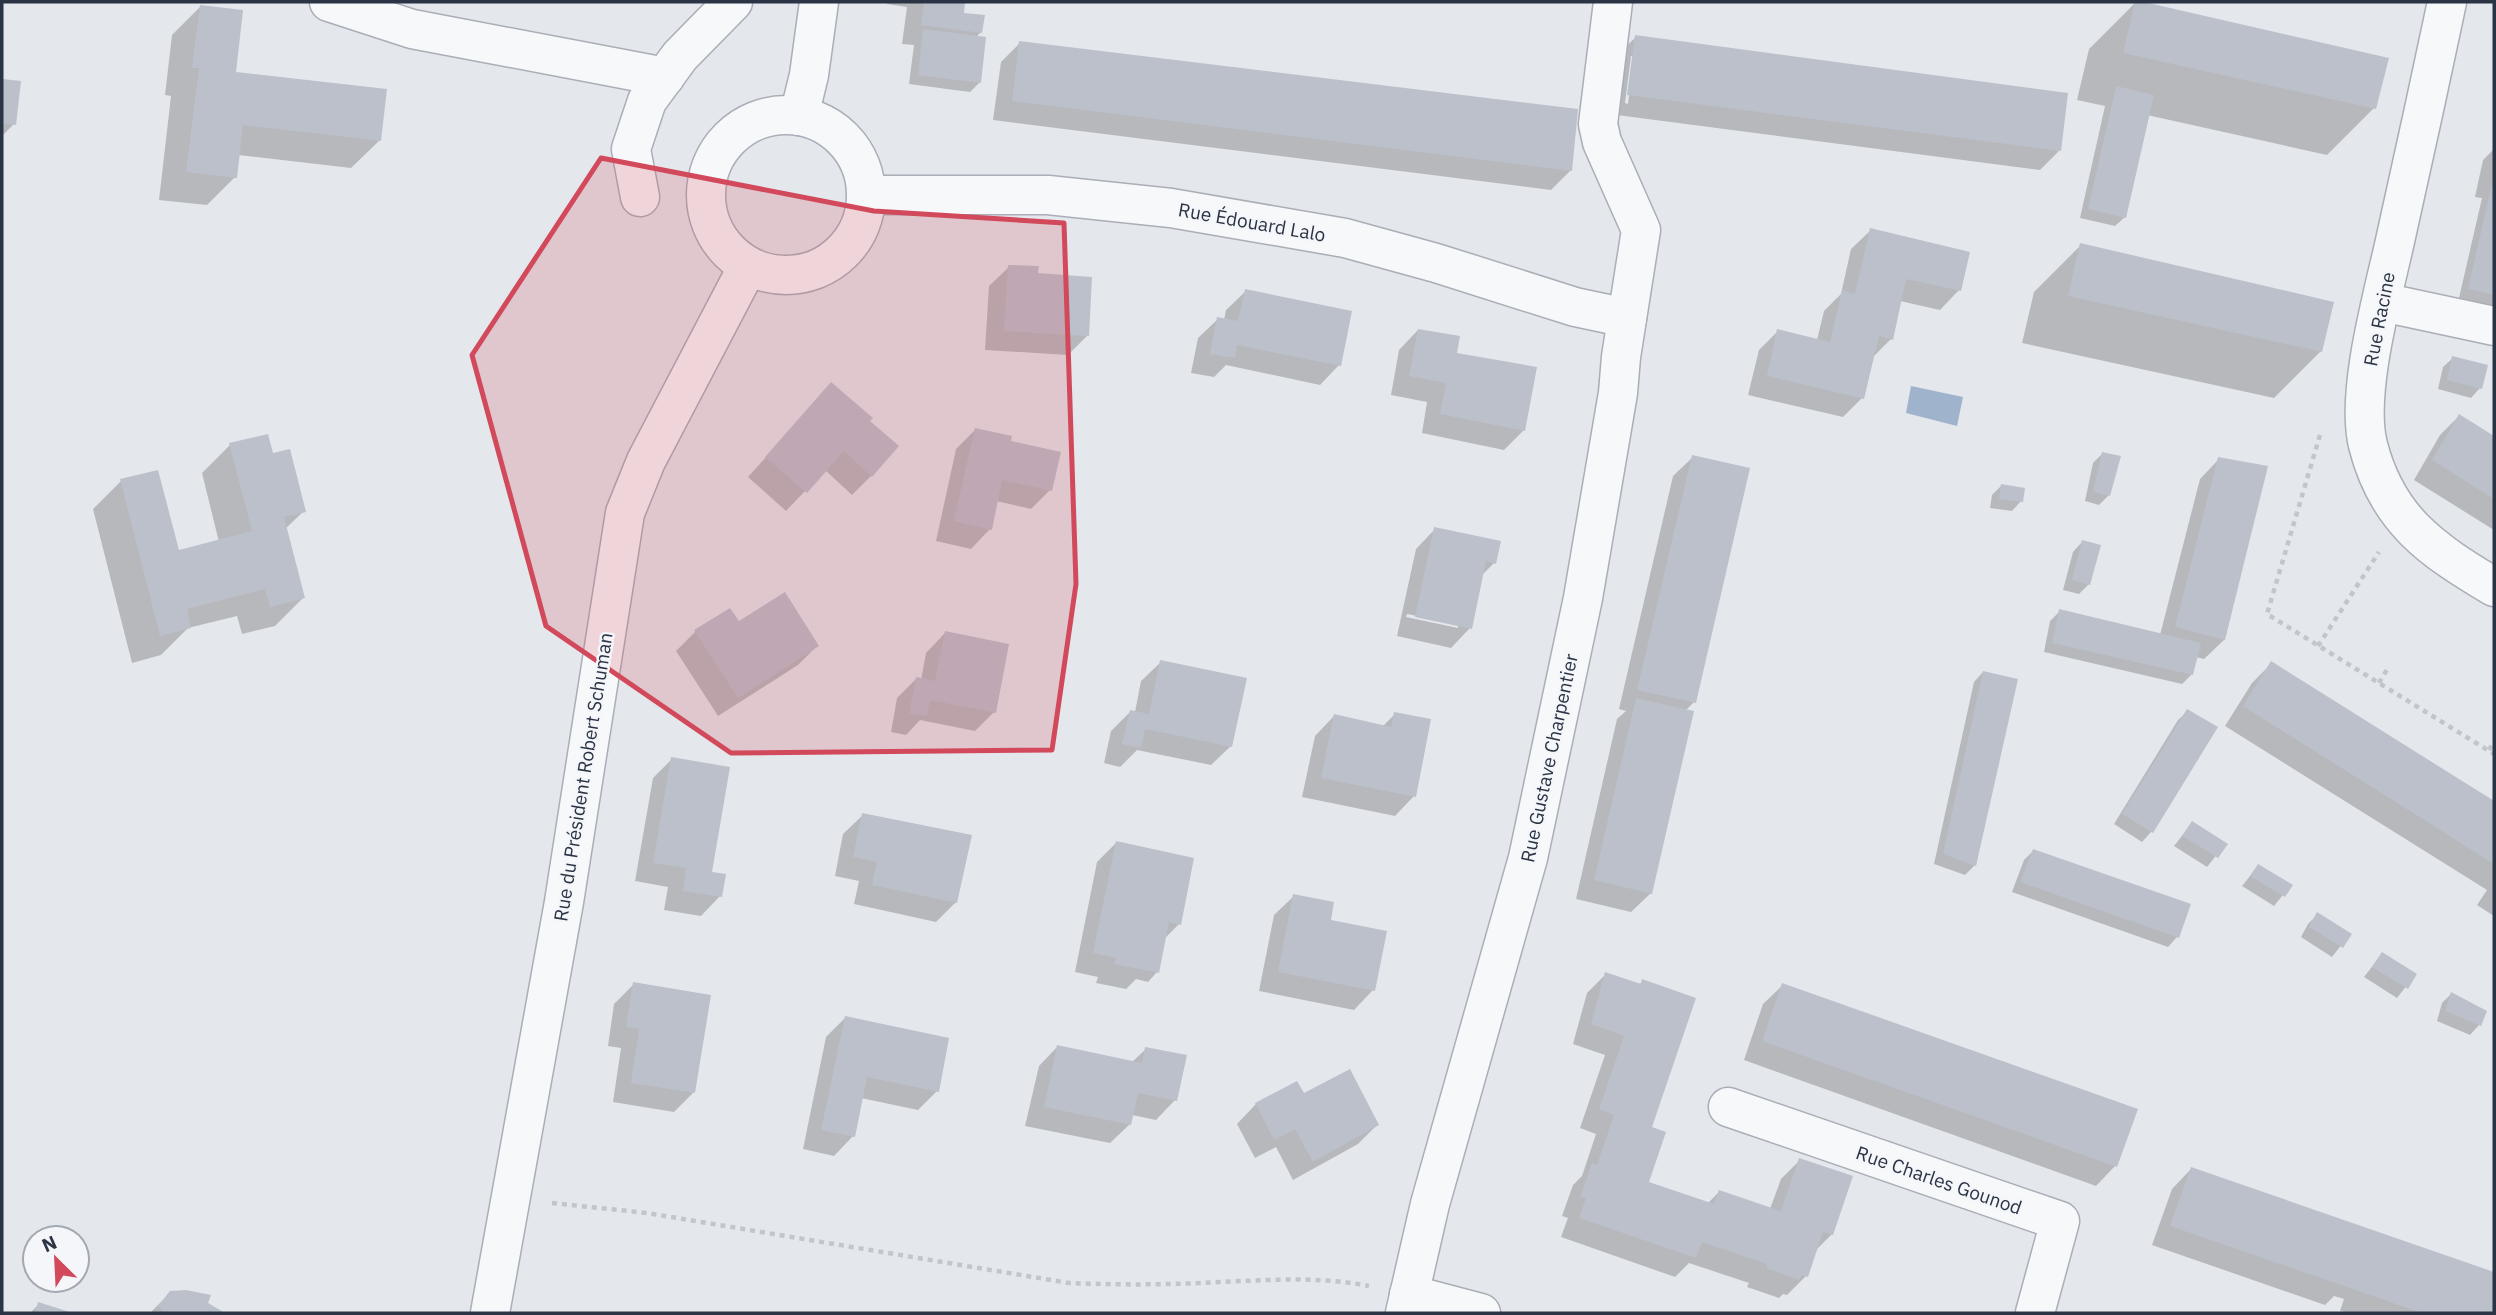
<svg xmlns="http://www.w3.org/2000/svg" width="2496" height="1315" font-family="'IBM Plex Sans',sans-serif">
<style>
.water{fill:#9fb4cc}
.shadow{fill:#0003;fill-rule:evenodd}
.building{fill:#bbc0ca}
.lines{fill:none;stroke-linecap:round;stroke-linejoin:round}
.minor-casing{stroke:#a9aeb7;stroke-width:41}
.path{stroke:#c2c5cb;stroke-width:4.5;stroke-dasharray:5 5;stroke-linecap:butt}
.minor{stroke:#f7f8fa;stroke-width:38}
.marked{fill:#d1495b;fill-opacity:0.2;stroke:#d1495b;stroke-width:5;stroke-linejoin:round}
.labels{text-anchor:middle;dominant-baseline:central;stroke-width:5;stroke-linejoin:round;paint-order:stroke}
.street-label{font-size:19px;fill:#2b3445;stroke:#f4f6f9}
</style>
<rect width="100%" height="100%" fill="#e4e7ec"/>
<polygon class="water" points="1911,386 1963,397 1957,426 1906,413"/>
<g class="shadow">
<polygon points="888,2 964,2 962,15 981,32 975,38 979,83 970,92 909,84 914,45 902,44 907,7 887,4"/>
<polygon points="2136,2 2387,60 2374,108 2327,155 2147,115 2125,217 2115,226 2080,218 2105,106 2077,100 2089,49"/>
<polygon points="200,7 234,73 380,140 351,168 238,155 235,177 207,205 159,200 171,96 165,95 172,35"/>
<path d="M1636 37 2059 151 2040 170 1609 114 1616 56ZM1631 56H1634L1628 104 1625 103Z"/>
<polygon points="1020,43 1571,170 1551,190 993,120 1001,62"/>
<polygon points="2,81 19,83 14,124 2,136"/>
<polygon points="2494,146 2494,306 2459,298 2482,198 2475,197 2483,160 2493,150"/>
<polygon points="1871,230 1959,290 1940,310 1900,301 1891,339 1871,359 1862,398 1843,417 1748,395 1759,350 1778,331 1817,340 1824,311 1841,294 1851,249"/>
<polygon points="2081,245 2321,351 2274,398 2022,343 2034,292"/>
<polygon points="1009,267 1037,275 1087,336 1068,355 985,350 989,286"/>
<polygon points="1246,291 1339,365 1320,385 1226,365 1214,377 1191,373 1198,338 1218,319 1224,320 1226,310"/>
<polygon points="1418,330 1455,354 1524,430 1504,450 1422,433 1427,402 1391,395 1399,350"/>
<polygon points="2453,358 2480,388 2471,398 2438,389 2443,367"/>
<polygon points="832,384 868,421 871,476 852,495 825,470 786,511 748,477"/>
<polygon points="2459,416 2494,438 2494,530 2414,480 2440,435"/>
<polygon points="975,430 1009,442 1050,490 1031,509 996,501 990,529 971,549 936,541 956,449"/>
<polygon points="230,445 272,455 304,511 285,529 303,598 275,626 242,634 237,616 188,628 161,655 132,663 93,509 121,481 177,553 219,542 202,473"/>
<polygon points="2102,454 2108,496 2099,505 2085,501 2093,463"/>
<polygon points="1693,457 1694,702 1685,711 1651,893 1631,912 1576,899 1617,719 1626,711 1619,709 1673,476"/>
<polygon points="2219,459 2224,640 2204,659 2196,657 2192,674 2182,684 2044,652 2050,621 2060,611 2160,635 2200,479"/>
<polygon points="2001,486 2021,501 2012,511 1990,508 1992,495"/>
<path d="M1435 529 1494 563 1482 575 1470 628 1451 648 1397 636 1416 549ZM1407 614 1458 624V628L1406 617Z"/>
<polygon points="2082,542 2089,584 2079,594 2063,590 2073,552"/>
<polygon points="730,610 738,624 817,646 798,665 718,716 676,651 695,632"/>
<polygon points="945,633 994,712 975,731 920,720 906,735 891,732 897,698 916,679 921,680 926,653"/>
<polygon points="1161,662 1231,746 1211,765 1137,750 1120,767 1104,763 1111,731 1130,712 1135,712 1141,681"/>
<polygon points="2271,664 2494,801 2494,916 2477,905 2487,890 2225,726 2252,683"/>
<polygon points="1983,672 2015,680 1974,866 1965,875 1934,864 1974,682"/>
<polygon points="2188,711 2216,728 2151,832 2142,842 2114,824 2178,720"/>
<polygon points="1395,714 1414,796 1395,816 1302,797 1315,736 1334,716 1382,727"/>
<polygon points="672,759 710,873 720,896 701,916 664,910 668,887 635,881 653,778"/>
<polygon points="863,815 956,902 936,922 854,904 859,881 835,876 843,834"/>
<polygon points="2192,823 2225,844 2207,867 2174,846"/>
<polygon points="1116,843 1179,924 1164,939 1157,972 1148,982 1136,979 1126,989 1096,983 1098,977 1075,972 1097,862"/>
<polygon points="2033,851 2189,905 2177,937 2168,947 2012,892 2024,860"/>
<polygon points="2258,866 2290,886 2274,906 2242,886"/>
<polygon points="1294,896 1328,921 1373,990 1354,1010 1259,991 1274,915"/>
<polygon points="2317,915 2349,935 2332,957 2301,937 2308,924"/>
<polygon points="2382,954 2415,975 2397,998 2364,977"/>
<polygon points="1606,974 1639,985 1643,981 1649,1128 1647,1183 1708,1203 1719,1192 1770,1209 1781,1179 1800,1160 1832,1234 1815,1251 1806,1276 1787,1295 1783,1294 1779,1298 1747,1287 1749,1283 1689,1263 1675,1277 1561,1237 1568,1218 1562,1216 1573,1185 1582,1176 1596,1134 1580,1128 1605,1055 1573,1044 1587,993"/>
<polygon points="634,984 693,1093 674,1112 613,1102 621,1048 608,1046 614,1004"/>
<polygon points="1783,985 2115,1166 2096,1186 1744,1060 1763,1004"/>
<polygon points="2451,994 2485,1012 2479,1025 2470,1035 2437,1021 2442,1003"/>
<polygon points="845,1018 937,1091 918,1110 861,1098 853,1136 834,1156 803,1149 826,1037"/>
<polygon points="1058,1046 1132,1062 1146,1049 1175,1100 1156,1120 1132,1115 1130,1124 1110,1143 1025,1126 1039,1066"/>
<polygon points="1303,1095 1377,1125 1358,1144 1293,1180 1276,1147 1255,1158 1237,1124 1256,1104"/>
<polygon points="2191,1169 2494,1274 2494,1313 2348,1313 2340,1311 2344,1299 2334,1296 2325,1305 2152,1245 2172,1189"/>
<polygon points="171,1292 206,1304 222,1313 150,1313"/>
<polygon points="39,1304 69,1313 30,1313"/>
</g>
<g class="building">
<polygon points="924,2 965,2 964,13 985,15 982,33 921,25"/>
<polygon points="2135,2 2144,2 2389,58 2376,109 2123,53"/>
<polygon points="200,5 243,10 236,72 387,89 381,141 243,125 237,178 186,172 199,68 192,68"/>
<polygon points="923,29 986,37 981,83 918,75"/>
<polygon points="1635,35 2068,93 2061,151 1627,95"/>
<polygon points="1019,41 1578,109 1572,171 1012,101"/>
<polygon points="2,79 21,81 16,125 2,123"/>
<polygon points="2116,86 2154,95 2126,218 2088,209"/>
<polygon points="2493,179 2494,179 2494,295 2468,289"/>
<polygon points="1870,228 1970,252 1961,291 1906,279 1893,340 1879,336 1864,399 1767,376 1777,329 1830,342 1842,290 1855,294"/>
<polygon points="2080,243 2334,302 2322,352 2068,296"/>
<polygon points="1008,265 1039,266 1038,273 1092,277 1089,336 1004,331"/>
<polygon points="1245,289 1352,311 1341,366 1237,345 1235,358 1210,354 1217,317 1238,321"/>
<polygon points="1418,329 1460,336 1457,353 1537,367 1525,431 1440,414 1446,383 1409,376"/>
<polygon points="2452,356 2488,365 2482,389 2447,380"/>
<polygon points="831,382 873,418 870,421 899,446 872,477 844,451 807,493 765,457"/>
<polygon points="2459,414 2494,436 2494,499 2432,460"/>
<polygon points="975,428 1012,436 1011,441 1061,452 1052,491 1002,480 992,530 954,521"/>
<polygon points="268,434 273,453 290,449 306,512 284,517 305,598 270,607 265,589 187,609 191,628 160,636 120,479 158,470 179,550 252,531 229,443"/>
<polygon points="2102,452 2121,456 2110,496 2093,492"/>
<polygon points="1692,455 1750,468 1696,703 1637,690"/>
<polygon points="2218,457 2268,466 2225,640 2175,627"/>
<polygon points="2001,484 2025,488 2023,502 1999,499"/>
<polygon points="1434,527 1501,541 1496,564 1486,561 1472,629 1415,617"/>
<polygon points="2082,540 2101,545 2090,585 2072,580"/>
<polygon points="785,592 819,646 738,698 694,630 730,608 739,621"/>
<polygon points="2059,609 2201,643 2193,675 2052,643"/>
<polygon points="945,631 1009,644 996,713 930,700 927,716 909,713 916,677 935,681"/>
<polygon points="1160,660 1247,678 1232,747 1145,729 1141,748 1122,744 1130,710 1149,714"/>
<polygon points="2271,661 2494,801 2494,864 2243,706"/>
<polygon points="1983,671 2018,679 1976,866 1943,854"/>
<polygon points="1636,698 1694,711 1652,894 1594,880"/>
<polygon points="2187,709 2218,727 2153,833 2122,814"/>
<polygon points="1394,712 1431,719 1416,797 1321,778 1334,714 1391,727"/>
<polygon points="671,757 730,767 712,872 726,874 722,897 683,891 686,868 653,863"/>
<polygon points="862,813 972,835 957,903 872,885 877,862 853,857"/>
<polygon points="2192,821 2228,844 2218,858 2182,836"/>
<polygon points="1116,841 1194,858 1181,925 1169,922 1159,973 1114,964 1116,958 1093,953"/>
<polygon points="2033,849 2191,904 2179,938 2020,882"/>
<polygon points="2258,864 2293,885 2285,897 2250,876"/>
<polygon points="1293,894 1334,902 1331,920 1387,931 1375,991 1278,972"/>
<polygon points="2317,912 2352,934 2343,948 2309,927"/>
<polygon points="2382,952 2417,974 2408,989 2372,967"/>
<polygon points="1605,972 1641,984 1642,979 1696,998 1652,1127 1666,1132 1649,1182 1714,1204 1719,1190 1781,1211 1799,1158 1853,1176 1833,1235 1823,1232 1808,1277 1801,1275 1800,1280 1766,1268 1767,1264 1702,1242 1696,1258 1579,1218 1586,1198 1580,1197 1592,1163 1597,1165 1614,1115 1599,1109 1624,1036 1591,1024"/>
<polygon points="633,982 711,995 695,1093 631,1083 639,1029 626,1027"/>
<polygon points="1782,983 2138,1109 2117,1167 1762,1041"/>
<polygon points="2451,992 2487,1011 2481,1026 2445,1011"/>
<polygon points="845,1016 949,1038 939,1092 867,1077 855,1137 821,1130"/>
<polygon points="1057,1045 1142,1063 1145,1047 1187,1055 1177,1101 1138,1093 1131,1125 1044,1107"/>
<polygon points="1350,1069 1379,1125 1313,1162 1295,1129 1274,1140 1255,1103 1297,1081 1304,1093"/>
<polygon points="2191,1167 2494,1272 2494,1313 2422,1313 2170,1226"/>
<polygon points="186,1290 211,1295 208,1303 225,1313 165,1313 158,1306 170,1291"/>
<polygon points="38,1302 73,1313 35,1313"/>
</g>
<g class="lines">
<defs>
<g id="minor">
<polyline points="329,2 412,29 665,77"/>
<path d="M2447 2C2430 82 2413 161 2395 241 2383 295 2355 393 2368 445 2387 520 2432 550 2494 587"/>
<circle cx="786" cy="195" r="80"/>
<polyline points="799,116 809,75 819,2"/>
<polyline points="867,195 1048,195 1171,208 1345,238 1436,263 1575,307 1627,318"/>
<polyline points="640,197 631,149 647,101 680,56 733,2"/>
<polyline points="2382,302 2494,326"/>
<polyline points="1728,1107 2060,1221 2035,1313"/>
<polyline points="1409,1294 1481,1313"/>
<polyline points="490,1313 564,902 625,513 646,461 748,266"/>
<polyline points="1405,1313 1430,1204 1528,858 1583,598 1618,393 1621,357 1641,230 1602,142 1598,124 1613,2"/>
</g>
</defs>
<use href="#minor" class="minor-casing"/>
<g class="path">
<polyline points="2320,435 2267,614 2494,754"/>
<polyline points="2318,646 2379,552"/>
<polyline points="2379,683 2388,668"/>
<polyline points="2489,750 2494,742"/>
<path d="M552 1203 647 1213 1069 1283C1119 1285 1169 1285 1219 1282 1270 1280 1319 1276 1369 1286"/>
</g>
<use href="#minor" class="minor"/>
</g>
<path class="marked" d="M601 158 874 211 1064 223 1076 584 1052 750 731 753 546 626 472 355Z"/>
<g class="labels">
<g class="street-label">
<text transform="translate(1252 222) rotate(10)">Rue Édouard Lalo</text>
<text transform="translate(2379 319) rotate(-79)">Rue Racine</text>
<text transform="translate(1549 758) rotate(-78)">Rue Gustave Charpentier</text>
<text transform="translate(583 777) rotate(-81)">Rue du Président Robert Schuman</text>
<text transform="translate(1939 1180) rotate(19)">Rue Charles Gounod</text>
</g>
</g>
<rect width="2496" height="1315" fill="none" stroke="#2b3445" stroke-width="7"/>
<g transform="translate(56 1259) rotate(336)"><circle r="33" fill="#f4f6f9" stroke="#a4a8b1" stroke-width="2"/>
<path d="M0-5L12 26L0 18L-12 26Z" fill="#d1495b"/>
<text y="-10" font-size="19" font-weight="bold" text-anchor="middle" fill="#2b3445">N</text>
</g>
</svg>
